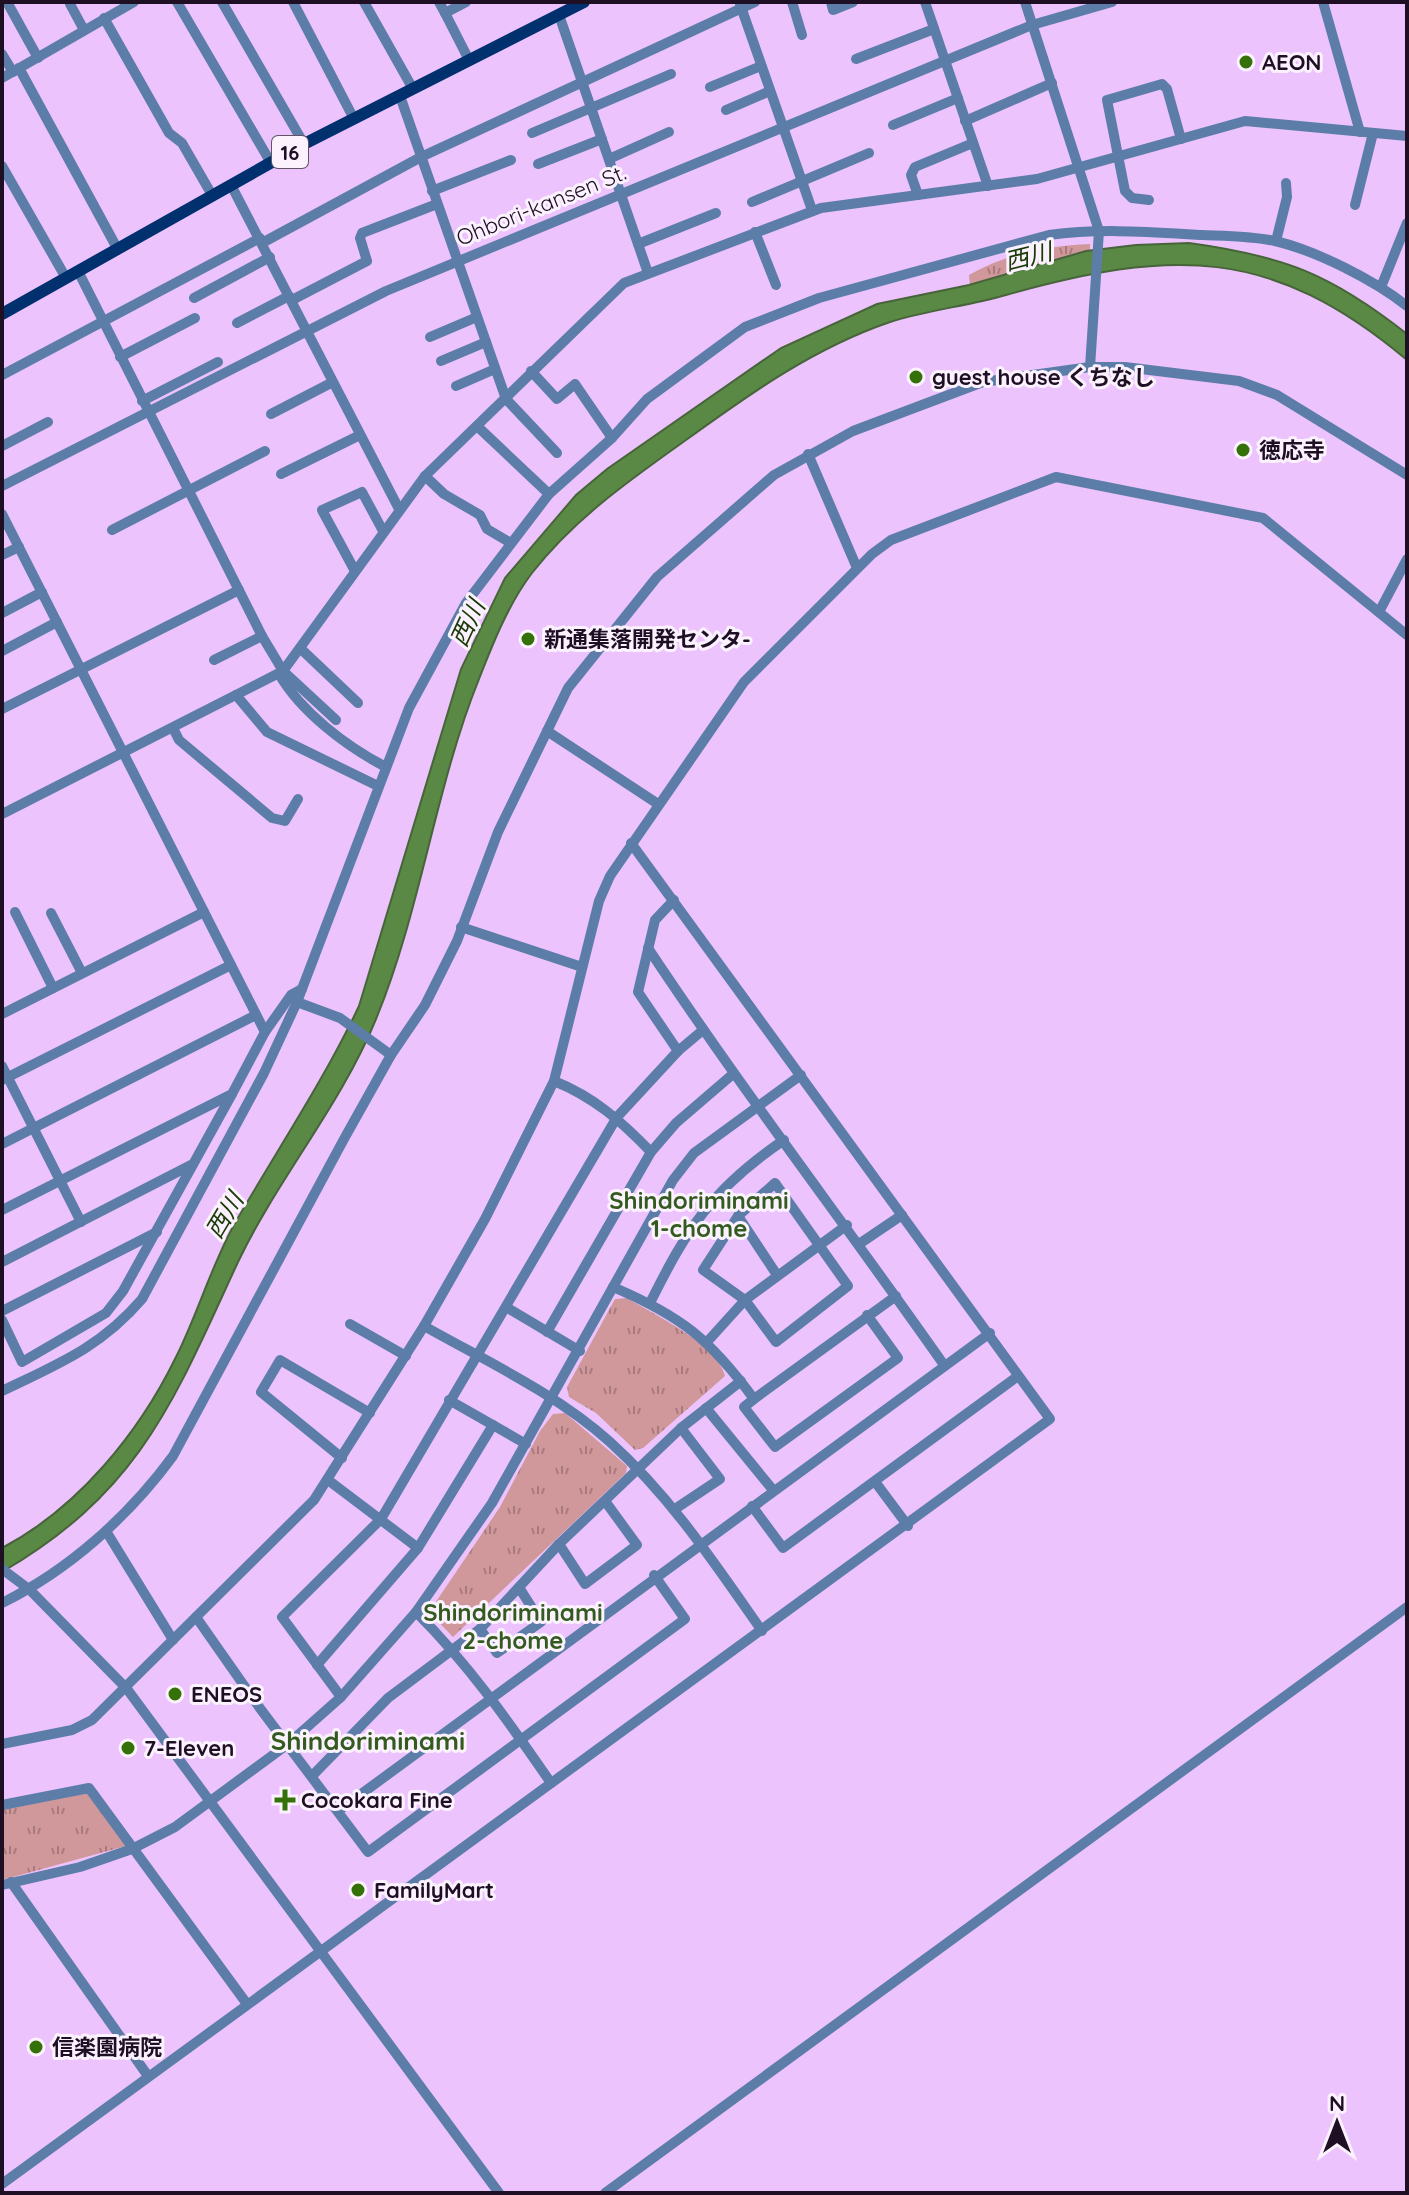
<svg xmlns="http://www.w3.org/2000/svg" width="1409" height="2195" font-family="Quicksand,'Noto Sans JP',sans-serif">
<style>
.park{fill:url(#park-tufts)}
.water{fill:#598944;stroke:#47643a;stroke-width:2}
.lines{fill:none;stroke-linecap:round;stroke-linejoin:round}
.minor{stroke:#5d7da9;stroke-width:10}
.major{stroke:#00316e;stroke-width:12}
.poi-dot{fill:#347209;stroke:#fbf2fe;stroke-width:3}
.labels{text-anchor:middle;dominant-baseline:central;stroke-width:6;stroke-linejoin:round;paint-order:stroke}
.shield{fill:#fbf2fe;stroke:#605365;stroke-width:2}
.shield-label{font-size:20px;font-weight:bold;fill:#1e0f24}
.poi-label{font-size:22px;font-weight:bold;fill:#1e0f24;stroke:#fbf2fe;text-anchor:start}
.street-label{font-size:22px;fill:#1e0f24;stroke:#fbf2fe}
.water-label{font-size:24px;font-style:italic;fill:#193906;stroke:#fbf2fe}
.neighbourhood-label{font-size:24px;font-weight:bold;fill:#335b1f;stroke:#fbf2fe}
.quarter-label{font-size:26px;font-weight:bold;fill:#335b1f;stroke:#fbf2fe}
</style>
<defs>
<pattern id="park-tufts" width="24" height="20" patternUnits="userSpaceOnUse" patternTransform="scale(2)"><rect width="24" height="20" fill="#d0989a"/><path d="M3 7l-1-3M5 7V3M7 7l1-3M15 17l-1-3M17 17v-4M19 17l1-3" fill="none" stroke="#a87a7d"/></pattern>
</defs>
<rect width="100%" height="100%" fill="#edc3fd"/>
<g class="park">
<path d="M1090 244V255L970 287 969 275C1008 253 1046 246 1090 244Z"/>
<path d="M627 1298C653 1314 719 1345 725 1376L643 1448 635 1450 596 1413 569 1397 567 1387 615 1299Z"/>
<polygon points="565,1413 627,1466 626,1473 453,1637 429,1612 500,1507 540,1431 553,1414"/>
<polygon points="87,1791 126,1846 2,1880 2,1809"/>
</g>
<path class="water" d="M1189 243C1284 256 1331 274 1407 334V360C1270 245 1171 249 1006 295 968 306 928 310 890 322 814 348 751 393 686 440 630 480 575 518 532 573 509 603 493 643 479 679 435 788 421 910 376 1019 341 1105 278 1178 238 1262 174 1400 141 1491 2 1572V1548C78 1508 139 1433 176 1357 198 1313 211 1266 235 1223 277 1150 323 1082 359 1006L461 669 505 578 576 495 607 469 781 348 877 304 969 285 1086 251 1136 245Z"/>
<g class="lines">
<g class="minor">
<polyline points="7,2 38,58"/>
<polyline points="177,2 271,163"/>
<polyline points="222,2 304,144"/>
<polyline points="293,2 354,119"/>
<polyline points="364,2 413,89"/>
<polyline points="439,2 445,13"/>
<polyline points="466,2 445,13 469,60"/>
<polyline points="792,2 802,35"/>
<polyline points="831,2 833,10 853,2"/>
<polyline points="925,2 988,186"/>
<polyline points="1025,2 1099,231 1090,367"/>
<polyline points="1323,2 1360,132"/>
<polyline points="70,4 84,30"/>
<polyline points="740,4 812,210"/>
<polyline points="559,15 648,273"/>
<polyline points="104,18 169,133 182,143 212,195"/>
<polyline points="2,54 13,72"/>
<polyline points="856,59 934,29"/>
<polyline points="19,68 117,248"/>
<polyline points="2,78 134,2"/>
<polyline points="710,87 761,66"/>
<polyline points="400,96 506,399 557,453"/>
<polyline points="726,110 770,91"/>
<polyline points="965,121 1052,83"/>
<polyline points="893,125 958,98"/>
<polyline points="532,133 671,74"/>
<polyline points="609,159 669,132"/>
<polyline points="538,164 602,139"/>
<polyline points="2,166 66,278"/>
<polyline points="231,185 399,509"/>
<polyline points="432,191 511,160"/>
<polyline points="918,195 911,175 915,167 973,143"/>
<polyline points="1149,200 1132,198 1125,191 1107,100 1162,84 1167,89 1181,139"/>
<polyline points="752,202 869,153"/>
<polyline points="1355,205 1373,133"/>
<polyline points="755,232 776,285"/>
<polyline points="1276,241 1287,197 1286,183"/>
<polyline points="262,243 421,157 755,2"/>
<polyline points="638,244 716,213"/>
<polyline points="78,271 262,636 283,671 336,720"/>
<polyline points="1381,287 1407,223"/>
<polyline points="194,298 270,257"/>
<polyline points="292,300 367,261 360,238 362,233 437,204"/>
<polyline points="237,323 289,296"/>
<polyline points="430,337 477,317"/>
<polyline points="120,357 195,318"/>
<polyline points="441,361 486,342"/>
<polyline points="531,371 557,399 575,384 612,438"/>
<polyline points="2,375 260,238"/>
<polyline points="456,386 495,369"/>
<polyline points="142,401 218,362"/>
<polyline points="271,414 331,383"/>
<polyline points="477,426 549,494"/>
<polyline points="2,446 48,422"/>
<polyline points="808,454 857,568"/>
<polyline points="281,474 358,436"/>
<polyline points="425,476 444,494 480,515 487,529 509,542"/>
<polyline points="2,486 386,291 1032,25 1112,2"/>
<polyline points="2,514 265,1032"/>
<polyline points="112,530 265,451"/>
<polyline points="2,555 19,547"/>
<polyline points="355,571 322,510 362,492 383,531"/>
<polyline points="1379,612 1407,559"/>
<polyline points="2,613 42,592"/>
<polyline points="300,648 358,703"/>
<polyline points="2,651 57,622"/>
<polyline points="214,660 262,636"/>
<path d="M279 674C301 712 346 746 384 766"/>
<polyline points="236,695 267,732 378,786"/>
<polyline points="2,709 239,590"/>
<polyline points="173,728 179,740 272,818 285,821 298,799"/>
<polyline points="547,731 658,804"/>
<polyline points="2,814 283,671 425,476 624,283 821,208 1037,179 1245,121 1407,136"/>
<polyline points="674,900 655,920 638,992 678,1051"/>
<polyline points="15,912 53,988"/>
<polyline points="51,913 82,973"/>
<polyline points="461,927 582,967"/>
<path d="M648 948C742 1090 846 1225 944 1365"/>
<polyline points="297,1002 340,1018 391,1055"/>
<polyline points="2,1014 204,912"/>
<polyline points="2,1066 81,1222"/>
<polyline points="2,1080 231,965"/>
<path d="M554 1081C594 1097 621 1121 651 1152"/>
<polyline points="2,1144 256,1015"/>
<polygon points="775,1183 848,1286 776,1342 745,1300 703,1270 738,1216"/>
<polyline points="2,1210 232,1094 265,1032 291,995 302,989"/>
<polyline points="738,1216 777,1275"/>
<polyline points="859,1244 902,1215"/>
<polyline points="2,1262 191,1165"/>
<path d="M613 1287C681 1316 710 1339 754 1399L896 1296"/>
<path d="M650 1303C688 1227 712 1189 784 1140"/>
<polyline points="506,1307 580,1351"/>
<polyline points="2,1311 157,1232"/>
<polyline points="2,1320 22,1362 106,1313 123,1291 232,1094"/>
<polyline points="350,1324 406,1356"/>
<path d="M424 1326C486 1361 557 1394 610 1442 671 1497 715 1564 762 1631"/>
<polyline points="547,1332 651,1152 676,1123 733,1074"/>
<polyline points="707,1342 745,1300 847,1225"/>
<path d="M2 1391C58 1364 101 1347 142 1299L264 1073 297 1002 409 708 466 603 549 494 612 438 647 399 745 327 819 298 1049 235C1100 228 1150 232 1202 235 1226 236 1252 236 1275 241 1317 251 1374 280 1407 306"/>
<polyline points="754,1399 744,1407 775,1447 898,1358 867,1315"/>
<polyline points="449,1400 526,1444"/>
<polyline points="706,1408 773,1490"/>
<polyline points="342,1458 261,1392 280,1360 370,1413"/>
<polyline points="328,1480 418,1548"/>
<polyline points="876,1483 908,1526"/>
<polyline points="752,1506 783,1548 1018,1376"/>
<polyline points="675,1509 720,1479 681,1428"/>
<polyline points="106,1531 173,1640"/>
<polyline points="559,1544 585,1584 637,1545 605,1501"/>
<polyline points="2,1569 30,1590 127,1689 499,2193"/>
<path d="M2 1603C69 1570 129 1516 173 1456L344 1139 391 1055 425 1005 457 941 498 832 568 688 657 577 774 475 853 431 983 382 1090 367H1125L1239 381 1277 395 1407 475"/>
<path d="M416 1612C469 1665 509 1722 551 1783"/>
<polyline points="196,1617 259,1707 368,1852 685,1619 654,1575"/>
<polyline points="480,1629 497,1653 541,1622 520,1589"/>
<polyline points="317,1665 418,1548 493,1425"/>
<polyline points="341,1697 282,1617 381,1519 617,1117 678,1051 703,1030"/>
<polyline points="2,1744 72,1730 92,1720 314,1500 424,1326 485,1219 554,1081 599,901 610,876 744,682 872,554 891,540 1056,477 1263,518 1407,635"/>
<polyline points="313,1775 388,1698 480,1629 559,1544 681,1428 741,1381"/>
<polyline points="2,1805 89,1788 247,2004"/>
<polyline points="338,1811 990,1333"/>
<polyline points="11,1882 148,2076"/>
<polyline points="2,1885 80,1867 132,1849 175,1827 288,1744 341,1697 416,1612 492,1503 673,1180 694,1153 801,1075"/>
<polyline points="2,2184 1050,1419 631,843"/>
<polyline points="605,2193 1407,1607"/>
</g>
<polyline class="major" points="2,314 304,144 584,2"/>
</g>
<g class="poi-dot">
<circle cx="1246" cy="62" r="8"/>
<circle cx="916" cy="377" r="8"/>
<circle cx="1243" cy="450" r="8"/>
<circle cx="528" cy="639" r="8"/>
<circle cx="175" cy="1694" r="8"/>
<circle cx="128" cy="1748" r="8"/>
<path d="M281 1788h8v8h8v8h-8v8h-8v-8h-8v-8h8z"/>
<circle cx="358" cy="1890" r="8"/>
<circle cx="36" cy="2047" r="8"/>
</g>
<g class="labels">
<rect class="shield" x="272" y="136" width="36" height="32" rx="6"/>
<g class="shield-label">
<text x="290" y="152">16</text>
</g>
<g class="poi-label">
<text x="1262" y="62">AEON</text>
<text x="932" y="377">guest house くちなし</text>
<text x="1259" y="450">徳応寺</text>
<text x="544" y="639">新通集落開発センタ-</text>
<text x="191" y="1694">ENEOS</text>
<text x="144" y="1748">7-Eleven</text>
<text x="301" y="1800">Cocokara Fine</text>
<text x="374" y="1890">FamilyMart</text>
<text x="52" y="2047">信楽園病院</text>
</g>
<g class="street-label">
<text transform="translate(541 205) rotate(-22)">Ohbori-kansen St.</text>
</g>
<g class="water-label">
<text transform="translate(1028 256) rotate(-14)">西川</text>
<text transform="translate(467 623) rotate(-65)">西川</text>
<text transform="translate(224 1215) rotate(-59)">西川</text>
</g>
<g class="neighbourhood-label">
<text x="699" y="1200">Shindoriminami<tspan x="699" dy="28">1-chome</tspan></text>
<text x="513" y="1612">Shindoriminami<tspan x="513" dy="28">2-chome</tspan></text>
</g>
<g class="quarter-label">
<text x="368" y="1740">Shindoriminami</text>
</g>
</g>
<rect width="1409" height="2195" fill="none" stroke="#1e0f24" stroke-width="8"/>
<g transform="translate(1337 2123)" stroke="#fbf2fe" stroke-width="6" paint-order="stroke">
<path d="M0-6L14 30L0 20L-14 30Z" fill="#1e0f24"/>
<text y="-12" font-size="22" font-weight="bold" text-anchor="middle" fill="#1e0f24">N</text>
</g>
</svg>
